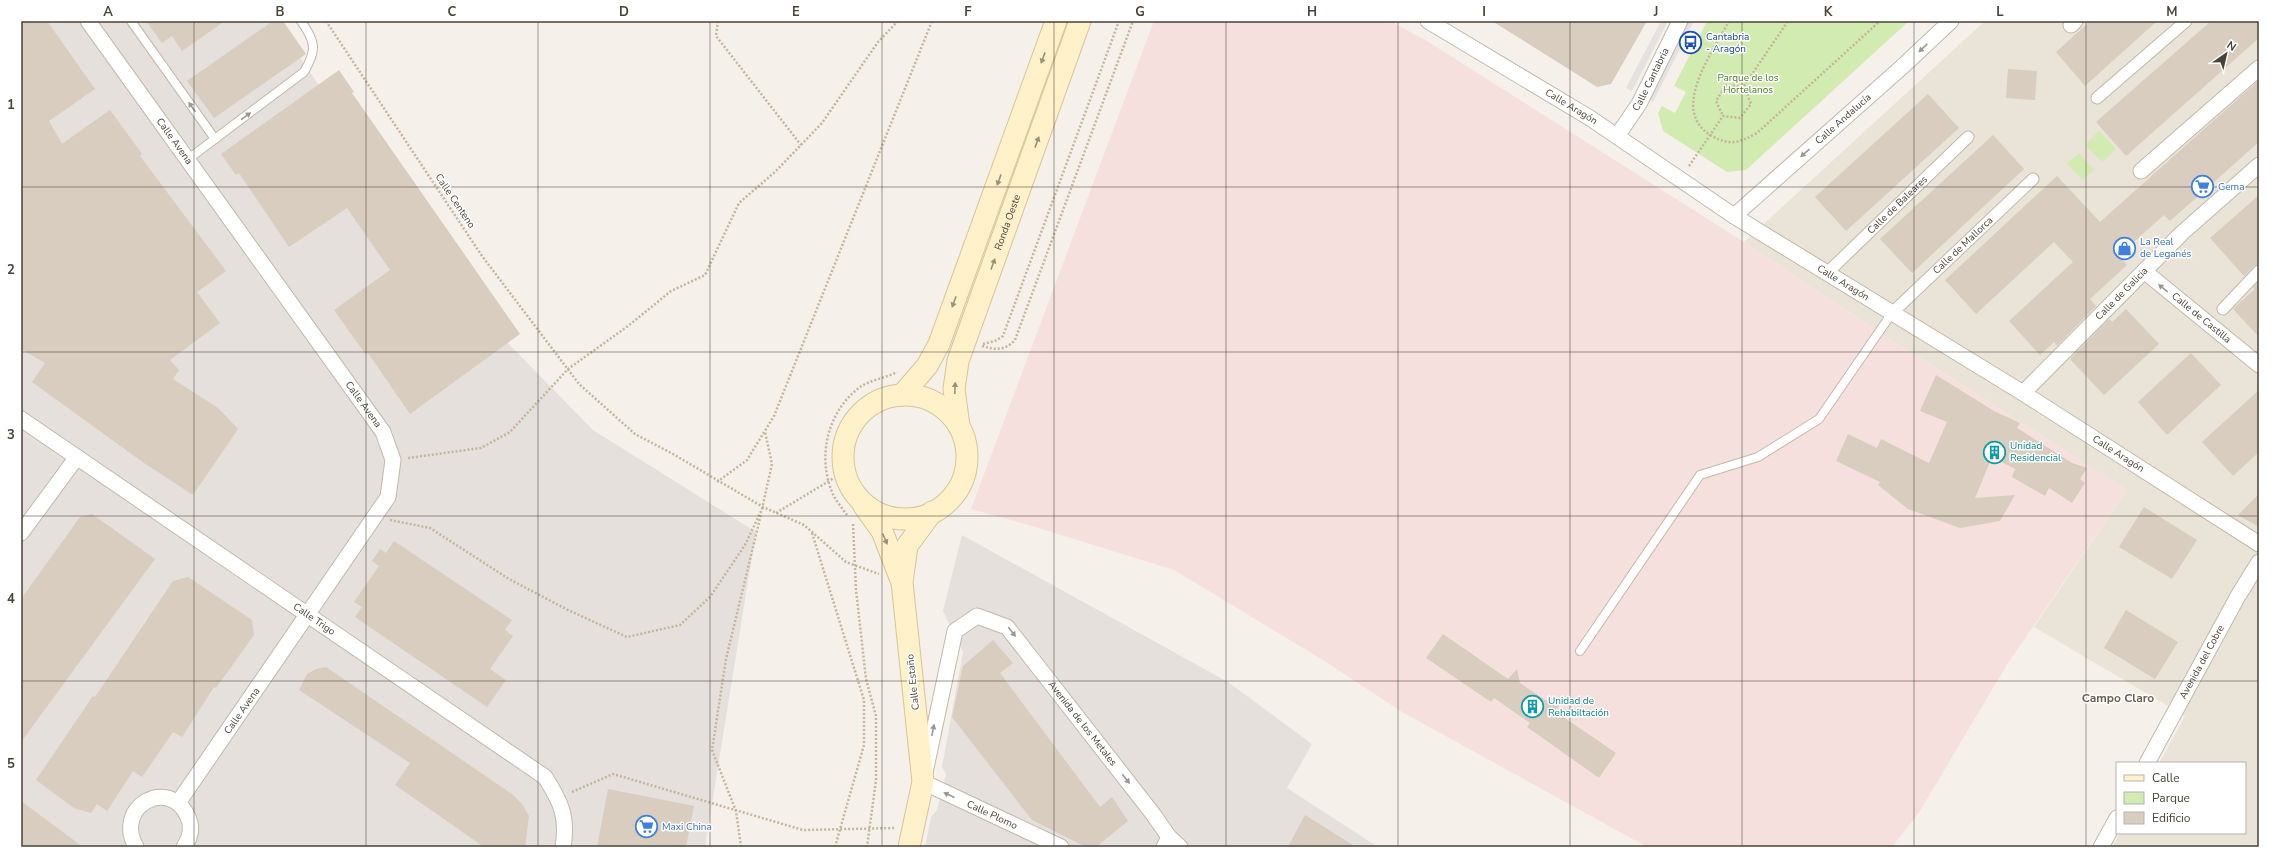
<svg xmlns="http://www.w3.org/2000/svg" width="2280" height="868" font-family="'Nunito Sans',sans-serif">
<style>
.residential{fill:#eae3d7}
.industrial{fill:#e5e0db}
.medical{fill:#f6e0dd}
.green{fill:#d2ebb1}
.parking{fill:#e4e1de}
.building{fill:#d8cdbe}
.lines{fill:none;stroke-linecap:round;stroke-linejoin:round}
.service-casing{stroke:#c1b9ab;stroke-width:10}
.pedestrian-casing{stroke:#c1b9ab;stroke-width:13}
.minor-casing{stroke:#c1b9ab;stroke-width:17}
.secondary-casing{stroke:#d7c598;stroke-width:23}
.path{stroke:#c4b59c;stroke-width:2.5;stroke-dasharray:2 2;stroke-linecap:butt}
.service{stroke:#fff;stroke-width:8}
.pedestrian{stroke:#fff;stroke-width:11}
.minor{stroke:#fff;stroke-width:15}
.secondary{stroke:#fff1ca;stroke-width:21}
.oneway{fill:#9b9791}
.oneway2{fill:#9b9179}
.grid{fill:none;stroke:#4a4237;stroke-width:1;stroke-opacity:0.55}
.labels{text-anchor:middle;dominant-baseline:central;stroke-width:3;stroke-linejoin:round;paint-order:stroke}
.transit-label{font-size:10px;fill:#164399;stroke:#fff;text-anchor:start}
.park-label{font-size:10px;fill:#4b7f27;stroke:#fff}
.street-label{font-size:10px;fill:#4a4237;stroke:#fff}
.shop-label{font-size:10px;fill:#366cbe;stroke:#fff;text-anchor:start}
.culture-label{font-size:10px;fill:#0d838f;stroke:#fff;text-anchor:start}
.quarter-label{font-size:12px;font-weight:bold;fill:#6d604e;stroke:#fff}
.neatline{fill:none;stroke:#4a4237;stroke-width:1.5}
.grid-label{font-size:13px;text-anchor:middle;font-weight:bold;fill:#4a4237}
</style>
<rect width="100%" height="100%" fill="#f5f1ea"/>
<polygon class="residential" points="1985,21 2259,21 2259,847 2112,847 2120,833 2245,833 2245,763 2159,763 2185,716 2034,627 2127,490 1890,339 1744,242"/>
<g class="industrial">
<polygon points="21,21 276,21 454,288 593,430 756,532 705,847 21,847"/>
<polygon points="962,535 1228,682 1312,744 1287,788 1378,847 925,847 931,817 937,810 946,774 942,767 963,652 943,611"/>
</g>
<polygon class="medical" points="1154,21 1390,21 1427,41 1744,242 1890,339 2127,490 2006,666 1920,811 1892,847 1647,847 1402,712 1326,662 1174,570 1032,526 971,509"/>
<g class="green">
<polygon points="1707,21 1909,21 1746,170 1727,172 1663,131 1658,113 1662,106 1675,113 1686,92 1674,86"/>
<polygon points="2099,131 2116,149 2102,162 2085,145"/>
<polygon points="2079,153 2094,170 2082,180 2067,163"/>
</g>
<g class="parking">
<polygon points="1661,21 1668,21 1632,91 1626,88"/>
<polygon points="1687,21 1694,21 1653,102 1647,99"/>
</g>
<g class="building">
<polygon points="21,21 47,21 95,89 49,121 62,144 110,110 142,154 140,156 226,271 197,292 220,323 170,360 179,370 173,379 218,408 238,429 193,495 144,463 32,382 45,363 21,349"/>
<polygon points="146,21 225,21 182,51 172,36 162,43"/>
<polygon points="273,21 283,21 306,54 214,118 187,81"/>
<polygon points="1492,21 1647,21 1611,84 1597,87"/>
<polygon points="2090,21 2157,21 2085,86 2056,52"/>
<polygon points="2211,21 2259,21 2259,38 2126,156 2096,122"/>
<polygon points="2008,69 2037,71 2035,100 2006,98"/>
<polygon points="339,70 354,92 352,93 520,334 410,414 368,353 366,355 334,310 390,270 347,208 289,247 239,173 236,175 221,154"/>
<polygon points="2259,80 2259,142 2170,221 2164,215 2127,248 2120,257 2127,265 2090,299 2096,306 2057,346 2054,342 2040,355 2009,321 2073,262 2054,242 1976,314 1945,280 2057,176 2100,222"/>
<polygon points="1928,94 1959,128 1846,231 1815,197"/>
<polygon points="1993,135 2024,169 1912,273 1880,239"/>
<polygon points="2259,195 2259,264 2254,266 2244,276 2210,238"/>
<polygon points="2259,281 2259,337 2233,309 2255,289 2253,287"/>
<polygon points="2126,309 2159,344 2104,395 2070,359 2109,319 2112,322"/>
<polygon points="2191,353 2221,385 2167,435 2138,402"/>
<polygon points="1936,375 1994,411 2020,423 2017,428 2072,463 2087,468 2080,479 2085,483 2072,503 2049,488 2045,496 2012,477 2015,469 1992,457 1975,498 2015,495 2000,521 1960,528 1908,509 1878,485 1880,482 1836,461 1848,434 1877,448 1881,439 1929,463 1947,422 1920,411"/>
<polygon points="2259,390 2259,452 2233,476 2202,442"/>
<polygon points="2259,494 2259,527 2238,515"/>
<polygon points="2144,507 2197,540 2172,579 2119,547"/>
<polygon points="92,514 155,559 21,742 21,599 80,517"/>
<polygon points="394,541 512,620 505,630 513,636 490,669 506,680 487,707 355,617 362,607 354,602 379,566 372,561 380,549 386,553"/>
<polygon points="188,577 252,620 254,635 216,688 214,687 182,737 173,732 142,777 133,771 107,811 97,804 91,813 74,808 36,780 93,696 95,697 173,581"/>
<polygon points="2126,610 2178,642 2155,679 2104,648"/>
<polygon points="1443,634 1508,679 1517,669 1520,683 1545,700 1560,703 1556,712 1616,753 1599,778 1527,727 1530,723 1494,698 1491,702 1426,658"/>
<polygon points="993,640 1013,663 1000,673 1100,807 1112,797 1128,821 1096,847 1086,847 1032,820 952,717 963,666"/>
<polygon points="326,667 512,794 522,804 529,816 525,847 484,847 395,785 410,763 299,690 307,674 316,669"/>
<polygon points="608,789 694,806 686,847 597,847"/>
<polygon points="21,801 83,847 21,847"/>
<polygon points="1305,815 1356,847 1288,847"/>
</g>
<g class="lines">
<defs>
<g id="service">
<polyline points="131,21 215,139"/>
<path d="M187 160 304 72C317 50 316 42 301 21"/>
<polyline points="1580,651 1700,475 1758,457 1819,419 1892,313"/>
</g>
<g id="pedestrian">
<polyline points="2097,98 2186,21"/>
<path id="s1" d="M1827 273 1968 137"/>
<polyline points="2223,309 2259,271"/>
<path id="s2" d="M1892 313 2033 179"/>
</g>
<g id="minor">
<path id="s3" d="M88 21 383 432 393 460 388 497 178 803"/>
<path id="s4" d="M1428 21 1590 118 1734 216 2023 393 2259 544"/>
<polyline points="2071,25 2075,21"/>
<path id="s5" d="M1617 136 1639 104 1680 21"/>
<polyline points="2141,171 2259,68"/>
<path id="s6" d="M1734 216 1902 67 1951 21"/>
<path id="s7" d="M2144 271 2259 365"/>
<path id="s8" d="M2023 393 2182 233 2259 165"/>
<path id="s9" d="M21 419 545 777C561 802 568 817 563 847"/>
<polyline points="21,533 77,457"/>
<path id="s10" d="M2147 763 2238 596 2259 562"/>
<polyline points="1169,837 1180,847"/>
<path d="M136 847C113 806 169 777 187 815 193 826 191 837 184 847"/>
<path id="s11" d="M1061 847 923 782 955 631 977 616 1007 627 1153 814 1169 837 1164 847"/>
<polyline points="2101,847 2117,818"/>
</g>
<g id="secondary">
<polyline points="902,395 927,366 939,344 1056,21"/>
<circle cx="905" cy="457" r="62"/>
<path id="s12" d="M959 426 954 389 958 361 1080 21"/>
<polyline points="864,506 882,531 901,580"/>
<polyline points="909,847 923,782 902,582 907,546 932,512"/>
</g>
</defs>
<use href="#service" class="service-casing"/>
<use href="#pedestrian" class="pedestrian-casing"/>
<use href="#minor" class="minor-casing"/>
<use href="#secondary" class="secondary-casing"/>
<g class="path">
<polyline points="326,21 482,256 579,384 635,434 673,454 763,507 804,525 846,562 879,574"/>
<polyline points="718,21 716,36 801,145"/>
<path d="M1729 21C1713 52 1668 111 1712 136 1730 146 1739 143 1757 133L1880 21"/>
<polyline points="1744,86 1788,21"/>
<polyline points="1689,166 1723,116 1740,118 1751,104 1744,86 1726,85 1716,101 1723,116"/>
<polyline points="983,344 995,341 1003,336 1119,21"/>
<path d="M982 346C995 350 1005 351 1015 340L1133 21"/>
<polyline points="408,458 481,448 510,432 568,369 628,326 671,291 705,275 739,203 776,171 822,123 878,42 898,21"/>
<polyline points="717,482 747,460 774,416 932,21"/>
<polyline points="762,509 772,464 765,432"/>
<polyline points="776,513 834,478"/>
<path d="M847 515C842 508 835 500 832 492 817 455 828 411 860 387 870 380 886 378 897 372"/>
<polyline points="390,520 430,528 509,579 568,610 627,637 680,625 710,597 745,545 763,507"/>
<polyline points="853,524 856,590 866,679 876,716 876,780 867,847"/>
<polyline points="812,533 864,700 864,745 835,847"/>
<polyline points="572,792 613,774 803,830 895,828"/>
<polyline points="741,847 736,811 712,750 726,659 761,514"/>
</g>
<use href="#service" class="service"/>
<use href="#pedestrian" class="pedestrian"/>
<use href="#minor" class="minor"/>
<use href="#secondary" class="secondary"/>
</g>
<defs><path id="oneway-solid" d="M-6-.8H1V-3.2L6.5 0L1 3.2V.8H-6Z"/></defs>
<g class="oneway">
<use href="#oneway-solid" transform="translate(1923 48) rotate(136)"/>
<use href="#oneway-solid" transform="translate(192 107) rotate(-125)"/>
<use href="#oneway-solid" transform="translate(246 116) rotate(-36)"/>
<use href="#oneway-solid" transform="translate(1805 153) rotate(139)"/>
<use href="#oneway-solid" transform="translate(2163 288) rotate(-141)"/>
<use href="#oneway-solid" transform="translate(1012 632) rotate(52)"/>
<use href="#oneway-solid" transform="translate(933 730) rotate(-79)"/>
<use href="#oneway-solid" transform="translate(1126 779) rotate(52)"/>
<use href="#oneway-solid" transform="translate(949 795) rotate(-155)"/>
</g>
<g class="oneway2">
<use href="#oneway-solid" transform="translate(1043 58) rotate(110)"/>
<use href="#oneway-solid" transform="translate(1037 142) rotate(-70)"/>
<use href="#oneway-solid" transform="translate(999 180) rotate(110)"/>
<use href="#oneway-solid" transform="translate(993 264) rotate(-70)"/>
<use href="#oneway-solid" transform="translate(954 302) rotate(110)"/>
<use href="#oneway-solid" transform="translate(955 388) rotate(-88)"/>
<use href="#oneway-solid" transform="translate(885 539) rotate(67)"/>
</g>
<path class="grid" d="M194 21V847M366 21V847M538 21V847M710 21V847M882 21V847M1054 21V847M1226 21V847M1398 21V847M1570 21V847M1742 21V847M1914 21V847M2086 21V847M21 187H2259M21 352H2259M21 516H2259M21 681H2259"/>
<defs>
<symbol id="bus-ring" viewBox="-11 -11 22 22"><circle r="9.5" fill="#fff" stroke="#1a4fb4" stroke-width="1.5"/><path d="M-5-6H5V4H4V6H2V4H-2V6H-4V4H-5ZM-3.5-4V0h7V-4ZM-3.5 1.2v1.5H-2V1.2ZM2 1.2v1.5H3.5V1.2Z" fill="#1a4fb4"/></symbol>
<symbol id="supermarket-ring" viewBox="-11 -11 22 22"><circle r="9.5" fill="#fff" stroke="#3f7fe0" stroke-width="1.5"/><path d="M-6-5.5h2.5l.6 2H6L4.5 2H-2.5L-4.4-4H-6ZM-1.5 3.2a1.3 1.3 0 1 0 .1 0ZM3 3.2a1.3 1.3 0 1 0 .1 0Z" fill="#3f7fe0"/></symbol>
<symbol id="shop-ring" viewBox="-11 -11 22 22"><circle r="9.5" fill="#fff" stroke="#3f7fe0" stroke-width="1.5"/><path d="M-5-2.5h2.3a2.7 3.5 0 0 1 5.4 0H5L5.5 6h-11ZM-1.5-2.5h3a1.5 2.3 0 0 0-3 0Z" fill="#3f7fe0"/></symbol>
<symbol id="building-ring" viewBox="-11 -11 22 22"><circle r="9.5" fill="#fff" stroke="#0f9aa8" stroke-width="1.5"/><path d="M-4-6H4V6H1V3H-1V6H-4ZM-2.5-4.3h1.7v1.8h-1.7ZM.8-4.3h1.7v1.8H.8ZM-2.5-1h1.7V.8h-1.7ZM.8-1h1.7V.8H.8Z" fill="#0f9aa8"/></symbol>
</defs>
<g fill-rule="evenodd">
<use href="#bus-ring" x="1678" y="30" width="25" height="25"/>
<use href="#supermarket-ring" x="2190" y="174" width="25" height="25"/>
<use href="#shop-ring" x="2112" y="236" width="25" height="25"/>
<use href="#building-ring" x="1982" y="440" width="25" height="25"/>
<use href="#building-ring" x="1520" y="694" width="25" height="25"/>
<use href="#supermarket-ring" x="634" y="814" width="25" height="25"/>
</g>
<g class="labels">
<g class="transit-label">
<text x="1706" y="37">Cantabria<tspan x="1706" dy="12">- Aragón</tspan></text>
</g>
<g class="park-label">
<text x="1748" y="78">Parque de los<tspan x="1748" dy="12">Hortelanos</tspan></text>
</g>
<g class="street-label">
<text stroke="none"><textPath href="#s5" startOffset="66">Calle Cantabria</textPath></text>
<text stroke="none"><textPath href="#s4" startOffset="167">Calle Aragón</textPath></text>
<text stroke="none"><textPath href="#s6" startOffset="146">Calle Andalucía</textPath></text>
<text stroke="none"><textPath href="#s3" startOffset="148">Calle Avena</textPath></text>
<text transform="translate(455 201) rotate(56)">Calle Centeno</text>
<text stroke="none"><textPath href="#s1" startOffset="98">Calle de Baleares</textPath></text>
<text stroke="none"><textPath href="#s12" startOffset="213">Ronda Oeste</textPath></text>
<text stroke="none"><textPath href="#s2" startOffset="98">Calle de Mallorca</textPath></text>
<text stroke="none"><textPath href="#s4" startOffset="491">Calle Aragón</textPath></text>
<text stroke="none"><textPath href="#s8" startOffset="140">Calle de Galicia</textPath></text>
<text stroke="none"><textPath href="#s7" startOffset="74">Calle de Castilla</textPath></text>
<text stroke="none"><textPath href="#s3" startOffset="472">Calle Avena</textPath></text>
<text stroke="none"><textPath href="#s4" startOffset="815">Calle Aragón</textPath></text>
<text stroke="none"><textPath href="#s9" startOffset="355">Calle Trigo</textPath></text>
<text stroke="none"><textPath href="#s10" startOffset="115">Avenida del Cobre</textPath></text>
<text transform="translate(913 682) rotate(-96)">Calle Estaño</text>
<text transform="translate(242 711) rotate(-55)">Calle Avena</text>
<text stroke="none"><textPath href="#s11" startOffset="488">Avenida de los Metales</textPath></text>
<text transform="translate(992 815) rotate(25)">Calle Plomo</text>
</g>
<g class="shop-label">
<text x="2218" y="187">Gema</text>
<text x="2140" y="242">La Real<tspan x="2140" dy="12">de Leganés</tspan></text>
<text x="662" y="827">Maxi China</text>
</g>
<g class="culture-label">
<text x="2010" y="446">Unidad<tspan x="2010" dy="12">Residencial</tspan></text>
<text x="1548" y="701">Unidad de<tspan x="1548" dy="12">Rehabiltación</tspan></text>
</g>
<g class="quarter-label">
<text x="2118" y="698">Campo Claro</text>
</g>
</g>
<rect width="2280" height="868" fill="none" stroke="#ffffff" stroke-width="44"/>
<rect x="2116" y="762" width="130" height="72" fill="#ffffff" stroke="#b7b3af"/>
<rect x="2124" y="775" width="20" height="6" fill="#fff1ca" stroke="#b7b3af"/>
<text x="2152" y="782" font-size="12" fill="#4a4237">Calle</text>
<rect x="2124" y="792" width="20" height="12" fill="#d2ebb1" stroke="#b7b3af"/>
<text x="2152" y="802" font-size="12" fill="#4a4237">Parque</text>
<rect x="2124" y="812" width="20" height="12" fill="#d8cdbe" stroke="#b7b3af"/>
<text x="2152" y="822" font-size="12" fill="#4a4237">Edificio</text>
<g transform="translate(2226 54) rotate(34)" stroke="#ffffff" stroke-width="3" paint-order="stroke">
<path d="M0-3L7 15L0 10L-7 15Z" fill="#4a4237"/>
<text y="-6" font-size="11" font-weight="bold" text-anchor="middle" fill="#4a4237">N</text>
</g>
<rect x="22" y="22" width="2236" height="824" class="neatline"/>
<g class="grid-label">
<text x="108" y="16">A</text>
<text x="280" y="16">B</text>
<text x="452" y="16">C</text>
<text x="624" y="16">D</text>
<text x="796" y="16">E</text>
<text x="968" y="16">F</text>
<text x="1140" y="16">G</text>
<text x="1312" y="16">H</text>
<text x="1484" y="16">I</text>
<text x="1656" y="16">J</text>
<text x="1828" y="16">K</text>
<text x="2000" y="16">L</text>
<text x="2172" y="16">M</text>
<text x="11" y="109">1</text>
<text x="11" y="274">2</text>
<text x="11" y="439">3</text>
<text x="11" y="603">4</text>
<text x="11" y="768">5</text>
</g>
</svg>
